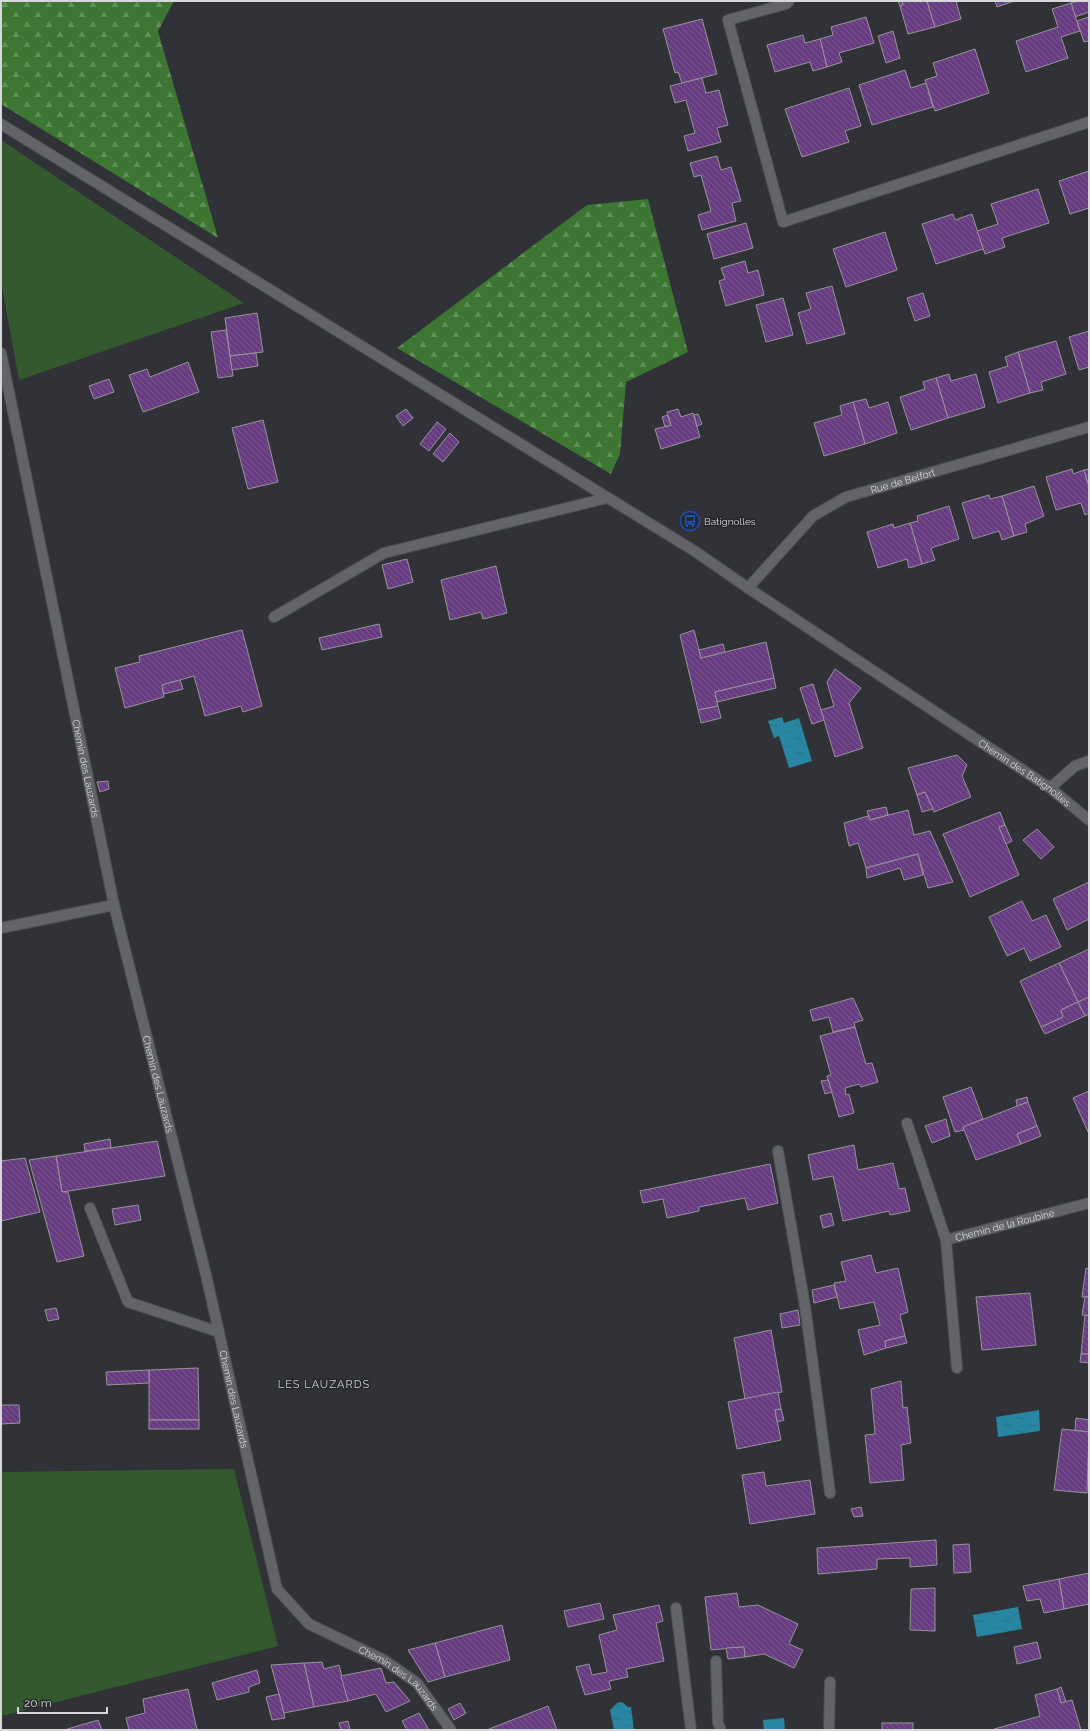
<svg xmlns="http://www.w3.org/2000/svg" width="1090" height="1731" font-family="Raleway,sans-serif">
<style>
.green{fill:#35592f}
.forest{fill:url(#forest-firs)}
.water{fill:url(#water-ripples)}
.building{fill:url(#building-back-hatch);stroke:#979499}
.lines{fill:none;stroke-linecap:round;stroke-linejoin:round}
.service-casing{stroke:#4d4f53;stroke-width:12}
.minor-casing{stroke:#4d4f53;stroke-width:12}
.service{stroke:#626469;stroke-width:10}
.minor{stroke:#626469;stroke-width:10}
.labels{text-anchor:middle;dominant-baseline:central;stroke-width:3;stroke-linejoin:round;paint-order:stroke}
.street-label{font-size:10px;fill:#d7d8db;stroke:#27282d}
.poi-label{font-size:10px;fill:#d7d8db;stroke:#27282d;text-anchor:start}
.neighbourhood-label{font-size:11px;letter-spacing:1px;fill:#cbced3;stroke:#27282d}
</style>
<defs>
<pattern id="forest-firs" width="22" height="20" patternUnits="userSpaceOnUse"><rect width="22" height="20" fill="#3c7632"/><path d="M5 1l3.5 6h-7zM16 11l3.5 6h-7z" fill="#618f59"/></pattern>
<pattern id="water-ripples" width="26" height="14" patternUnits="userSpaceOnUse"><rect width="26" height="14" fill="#2986a3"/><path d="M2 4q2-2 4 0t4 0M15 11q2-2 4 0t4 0" fill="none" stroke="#316e81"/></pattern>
<pattern id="building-back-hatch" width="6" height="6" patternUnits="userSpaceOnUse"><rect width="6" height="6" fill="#683c81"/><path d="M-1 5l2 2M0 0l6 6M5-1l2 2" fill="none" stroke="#7d5792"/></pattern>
</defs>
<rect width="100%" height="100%" fill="#303237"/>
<g class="green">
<polygon points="1,140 244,303 19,380 1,281"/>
<polygon points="234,1469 278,1646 1,1716 1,1472"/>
</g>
<g class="forest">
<polygon points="1,1 174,1 158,31 218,238 1,104"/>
<polygon points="648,199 688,352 626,382 620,454 611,474 397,348 587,205"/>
</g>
<g class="water">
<polygon points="782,717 784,723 799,718 812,761 789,768 779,736 774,738 768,721"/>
<polygon points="1039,1410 1040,1431 998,1437 996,1417"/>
<polygon points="1018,1607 1022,1629 977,1637 973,1615"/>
<polygon points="622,1702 628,1707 631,1707 634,1730 614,1730 610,1710 617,1703"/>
<polygon points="784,1718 785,1730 764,1730 763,1720"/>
</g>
<g class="building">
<polygon points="898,1 902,1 903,5 900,6"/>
<polygon points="902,1 927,1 935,27 908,34 900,6 903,5"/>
<polygon points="927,1 956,1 961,19 935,27"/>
<polygon points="995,1 1014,1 997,7"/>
<polygon points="1078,1 1089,1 1089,12 1075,17 1071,3"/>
<polygon points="1071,3 1080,31 1061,37 1068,58 1026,72 1016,41 1058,27 1052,9"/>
<polygon points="866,17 874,43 839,53 842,62 827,67 820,39 833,35 831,27"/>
<polygon points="1089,17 1089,41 1084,42 1077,21"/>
<polygon points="702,19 717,74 682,83 678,72 675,73 663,29"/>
<polygon points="893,31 900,58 886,63 878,36"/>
<polygon points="803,35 805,43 820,39 827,67 813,71 810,62 775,72 767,45"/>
<polygon points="975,49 989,93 935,111 925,80 937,76 933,63"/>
<polygon points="905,70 911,88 926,83 933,107 872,125 859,85"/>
<polygon points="702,78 706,93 719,90 728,125 717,128 721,142 688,151 684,136 695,133 686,100 675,103 670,86"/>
<polygon points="849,88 861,126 845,131 849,142 802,157 785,109"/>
<polygon points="717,156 721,170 731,167 741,201 732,203 736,221 702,230 698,215 711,211 701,175 694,177 690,163"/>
<polygon points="1089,171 1089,208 1070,214 1059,181"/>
<polygon points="1038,189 1049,223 1002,238 1005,247 985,254 977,231 998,224 991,204"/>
<polygon points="953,214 955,220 972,214 983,249 936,264 922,224"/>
<polygon points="746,223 753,248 714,259 707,234"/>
<polygon points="885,232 897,270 846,287 833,249"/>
<polygon points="745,261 748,273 758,270 764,295 726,306 719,281 725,279 721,268"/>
<polygon points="832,286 845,334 807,344 798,313 811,309 806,293"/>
<polygon points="923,293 930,316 915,321 907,298"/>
<polygon points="783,298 793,335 766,342 756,305"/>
<polygon points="257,313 263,352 230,356 225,318"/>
<polygon points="226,330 233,376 218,378 211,332"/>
<polygon points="1089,331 1089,367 1079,370 1069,337"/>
<polygon points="1056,341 1066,374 1041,382 1043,390 1030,393 1018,352"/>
<polygon points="1018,352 1030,393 998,403 989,372 1008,366 1005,357"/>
<polygon points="256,353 258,366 232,370 230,356"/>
<polygon points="188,362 199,392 143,412 129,375 147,369 150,377"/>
<polygon points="949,374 951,381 976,374 985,407 948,418 936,378"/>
<polygon points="936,378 948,418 911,430 900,397 925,389 923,382"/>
<polygon points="109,379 114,392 94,399 89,386"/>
<polygon points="866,399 869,408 888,402 897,433 865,444 853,402"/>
<polygon points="853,402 865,444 824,456 814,423 842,415 840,406"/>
<polygon points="406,409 413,418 403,426 396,416"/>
<polygon points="678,409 681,417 693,413 700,437 661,449 655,429 671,425 667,412"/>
<polygon points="698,414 702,424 697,426 694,415"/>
<polygon points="667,415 671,425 665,427 662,417"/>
<polygon points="263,420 278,482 248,489 232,428"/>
<polygon points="437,422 446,429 429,451 420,444"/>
<polygon points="450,433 459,442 443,462 433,454"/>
<polygon points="1072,469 1073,474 1084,470 1089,487 1089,513 1085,515 1081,503 1056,510 1046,477"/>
<polygon points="1089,469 1089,487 1084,470"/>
<polygon points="1034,486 1044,516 1025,524 1027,532 1014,536 1002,496"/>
<polygon points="989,495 990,499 1002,496 1014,536 1002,540 999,531 973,539 962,503"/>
<polygon points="949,506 959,539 931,548 935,560 922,564 910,523 918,521 917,516"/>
<polygon points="910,523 922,564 909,568 907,559 878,568 867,532 893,524 894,528"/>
<polygon points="407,559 413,582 388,589 382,565"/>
<polygon points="496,566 507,613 483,619 481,612 450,620 441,580"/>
<polygon points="379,624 382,637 322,650 319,638"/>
<polygon points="242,630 262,706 243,712 241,706 205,716 194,676 162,685 164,697 125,708 115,668 140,662 139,656"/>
<polygon points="694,630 701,658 766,642 774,678 715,692 718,706 698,710 680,635"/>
<polygon points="723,644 725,652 701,658 699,650"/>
<polygon points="835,669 861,688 849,703 863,748 835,757 821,710 834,706 827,682"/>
<polygon points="774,678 776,688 717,702 715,692"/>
<polygon points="180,680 183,689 164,694 162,685"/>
<polygon points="813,684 824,720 812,724 800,688"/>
<polygon points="718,706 721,718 701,723 698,710"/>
<polygon points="957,755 967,765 962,776 971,797 934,812 925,792 917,795 908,768"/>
<polygon points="108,781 109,789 100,792 97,782"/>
<polygon points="925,792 933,809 922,812 917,795"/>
<polygon points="886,807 888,815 870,820 867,811"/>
<polygon points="908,810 914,835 930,831 953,882 928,888 918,854 866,868 858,843 849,846 844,823 868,816 870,820"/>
<polygon points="1000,812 1005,825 999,827 1019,875 970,897 943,834"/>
<polygon points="1005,825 1012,841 1006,844 999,827"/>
<polygon points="1037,829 1054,847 1041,859 1023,840"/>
<polygon points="918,854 923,875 904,880 900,868 867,878 866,868"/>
<polygon points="1089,882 1089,919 1067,930 1053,899"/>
<polygon points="1022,901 1032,921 1046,915 1061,947 1030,961 1024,948 1007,956 989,917"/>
<polygon points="1089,949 1089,997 1078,1002 1059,963"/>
<polygon points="1059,963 1078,1002 1061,1010 1063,1017 1041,1027 1020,981"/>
<polygon points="1089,997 1089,1014 1085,1016 1078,1002"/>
<polygon points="853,998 863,1020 854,1023 855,1027 833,1032 829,1017 813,1021 810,1010"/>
<polygon points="1078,1002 1085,1016 1045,1034 1041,1027 1063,1017 1061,1010"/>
<polygon points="855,1027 866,1064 872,1063 878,1082 861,1087 859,1084 845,1088 846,1095 849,1094 854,1113 839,1117 827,1076 831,1075 820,1036"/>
<polygon points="828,1080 832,1092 825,1094 821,1081"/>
<polygon points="971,1087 983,1119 963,1127 964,1130 955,1132 943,1097"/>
<polygon points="1089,1091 1089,1134 1073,1098"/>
<polygon points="1027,1097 1028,1102 1017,1106 1016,1100"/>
<polygon points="1028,1102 1037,1126 1017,1134 1021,1144 976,1160 963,1127"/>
<polygon points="946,1119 950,1136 932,1143 925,1126"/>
<polygon points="1037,1126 1041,1136 1021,1144 1017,1134"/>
<polygon points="110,1139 111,1148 85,1151 84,1144"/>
<polygon points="157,1141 165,1176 62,1192 56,1156"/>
<polygon points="854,1145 858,1170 893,1163 899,1189 905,1188 910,1211 890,1215 889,1211 843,1221 833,1176 813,1180 808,1155"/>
<polygon points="56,1156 62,1192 68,1192 84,1256 57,1262 29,1160"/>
<polygon points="25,1158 40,1212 1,1221 1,1161"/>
<polygon points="770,1164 778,1203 748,1210 745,1198 699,1207 699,1211 667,1218 663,1199 643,1203 640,1191"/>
<polygon points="138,1205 141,1220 115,1225 112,1209"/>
<polygon points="831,1213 834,1225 823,1228 820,1216"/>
<polygon points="871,1255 876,1273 898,1268 908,1312 900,1315 905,1336 885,1341 886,1348 864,1355 858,1330 880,1325 874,1302 840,1309 834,1283 846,1281 841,1262"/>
<polygon points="1086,1268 1089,1269 1089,1297 1082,1297"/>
<polygon points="834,1285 837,1297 814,1303 812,1290"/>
<polygon points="1030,1293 1036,1345 982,1350 976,1297"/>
<polygon points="1085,1297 1089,1297 1089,1316 1082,1315"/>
<polygon points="56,1308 59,1319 48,1321 45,1310"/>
<polygon points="798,1310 800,1325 782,1328 780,1314"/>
<polygon points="1085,1315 1089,1316 1089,1354 1081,1354"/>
<polygon points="771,1330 782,1392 745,1399 734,1338"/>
<polygon points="905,1336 907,1343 886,1348 885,1341"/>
<polygon points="1081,1354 1089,1354 1089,1363 1080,1362"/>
<polygon points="198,1368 199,1420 149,1420 149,1370"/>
<polygon points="149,1370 149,1383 107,1385 106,1372"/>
<polygon points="901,1381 903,1408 907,1407 911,1443 901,1445 904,1480 870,1483 865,1435 875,1434 871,1389"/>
<polygon points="778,1392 781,1409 775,1410 781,1440 737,1449 728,1402"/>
<polygon points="1,1405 19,1405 20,1423 1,1424"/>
<polygon points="781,1409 784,1420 777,1422 775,1410"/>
<polygon points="1076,1418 1089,1420 1089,1432 1075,1430"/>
<rect x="149" y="1420" width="50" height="9"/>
<polygon points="1062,1429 1089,1432 1087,1493 1054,1490"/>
<polygon points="764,1472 766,1486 810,1480 815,1514 750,1524 742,1475"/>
<polygon points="861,1507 863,1516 854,1517 851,1509"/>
<polygon points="936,1540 937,1565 910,1567 910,1558 877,1559 877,1569 818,1574 817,1548"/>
<polygon points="969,1544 971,1572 954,1573 953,1545"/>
<polygon points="1089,1573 1089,1604 1064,1609 1059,1579"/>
<polygon points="1059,1579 1064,1609 1044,1613 1040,1599 1027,1601 1023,1586"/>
<polygon points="935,1588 935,1631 910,1630 911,1589"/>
<polygon points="737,1593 739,1607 758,1605 798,1624 789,1644 803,1650 794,1668 764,1654 745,1657 744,1647 711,1650 705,1597"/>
<polygon points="600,1603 604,1619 568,1627 564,1611"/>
<polygon points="659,1605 663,1621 656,1623 664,1661 626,1669 628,1677 609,1681 611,1689 585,1695 576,1667 589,1664 592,1675 607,1672 599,1635 617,1630 613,1615"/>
<polygon points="502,1625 510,1660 445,1677 435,1643"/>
<polygon points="1037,1642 1041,1658 1017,1664 1014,1647"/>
<polygon points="435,1643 445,1677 428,1682 408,1650"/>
<polygon points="744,1647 745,1657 728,1659 726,1648"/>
<polygon points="322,1662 324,1669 339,1665 348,1701 314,1707 304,1663"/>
<polygon points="304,1663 314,1707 284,1713 271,1665"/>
<polygon points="381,1668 386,1683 394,1682 410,1701 386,1712 376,1694 348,1701 341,1676"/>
<polygon points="257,1670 260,1683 249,1687 249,1692 217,1700 212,1683"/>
<polygon points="1061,1687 1066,1702 1061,1703 1057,1689"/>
<polygon points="188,1689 197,1730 129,1730 126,1718 145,1713 143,1699"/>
<polygon points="1057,1689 1061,1703 1072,1700 1081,1730 991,1730 1040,1716 1035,1695"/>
<polygon points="279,1694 285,1718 272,1720 266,1697"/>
<polygon points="460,1703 466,1713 454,1720 448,1709"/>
<polygon points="548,1706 557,1730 489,1730 489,1729"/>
<polygon points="419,1713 429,1730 407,1730 402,1721"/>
<polygon points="98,1720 102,1730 64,1730"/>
<polygon points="348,1721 350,1730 341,1730 339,1723"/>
<rect x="882" y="1723" width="31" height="7"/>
</g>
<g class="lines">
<defs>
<g id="service">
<polyline points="274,617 384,553 607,498"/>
<polyline points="778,1151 805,1306 830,1493"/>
<polyline points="90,1208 128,1302 219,1332"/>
<polyline points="676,1608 691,1730"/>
<polyline points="716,1661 718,1723 721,1730"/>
<polyline points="829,1730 830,1682"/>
</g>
<g id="minor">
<polyline points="789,1 786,4 728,20 783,222 1089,122"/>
<path id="s1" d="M1 124 696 552 748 588 1050 788 1089 820"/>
<path id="s2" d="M1 353 114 905 206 1275 277 1589 309 1624 384 1660 417 1683 451 1730"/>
<path id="s3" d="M748 588 813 516 846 497 1089 427"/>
<polyline points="1050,788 1075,766 1089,761"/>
<polyline points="1,928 114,905"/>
<path id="s4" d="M907 1123 946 1240 1089 1203"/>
<polyline points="946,1240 957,1368"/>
</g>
</defs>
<use href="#service" class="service-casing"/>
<use href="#minor" class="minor-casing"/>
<use href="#service" class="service"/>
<use href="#minor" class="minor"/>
</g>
<defs>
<symbol id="bus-ring" viewBox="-11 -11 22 22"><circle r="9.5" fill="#27282d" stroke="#1a4fb4" stroke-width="1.5"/><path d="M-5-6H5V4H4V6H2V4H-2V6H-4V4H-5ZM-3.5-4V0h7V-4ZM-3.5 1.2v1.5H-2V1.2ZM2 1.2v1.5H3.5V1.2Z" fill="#1a4fb4"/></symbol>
</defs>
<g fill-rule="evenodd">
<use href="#bus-ring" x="679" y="510" width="22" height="22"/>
</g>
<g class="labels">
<g class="street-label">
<text stroke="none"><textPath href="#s3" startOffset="194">Rue de Belfort</textPath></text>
<text stroke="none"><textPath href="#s2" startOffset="424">Chemin des Lauzards</textPath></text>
<text stroke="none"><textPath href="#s1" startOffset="1212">Chemin des Batignolles</textPath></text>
<text stroke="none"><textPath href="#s2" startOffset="748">Chemin des Lauzards</textPath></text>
<text stroke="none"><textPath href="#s4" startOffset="184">Chemin de la Roubine</textPath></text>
<text stroke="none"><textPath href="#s2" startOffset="1072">Chemin des Lauzards</textPath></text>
<text stroke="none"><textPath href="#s2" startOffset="1420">Chemin des Lauzards</textPath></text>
</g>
<g class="poi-label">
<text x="704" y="521">Batignolles</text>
</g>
<g class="neighbourhood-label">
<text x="324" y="1384">LES LAUZARDS</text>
</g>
</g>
<rect width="1090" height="1731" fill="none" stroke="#d7d8db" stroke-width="4"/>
<path d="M18 1707v6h89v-6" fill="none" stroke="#d7d8db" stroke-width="2"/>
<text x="24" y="1707" font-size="12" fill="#d7d8db" stroke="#27282d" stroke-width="3" paint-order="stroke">20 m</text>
</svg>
